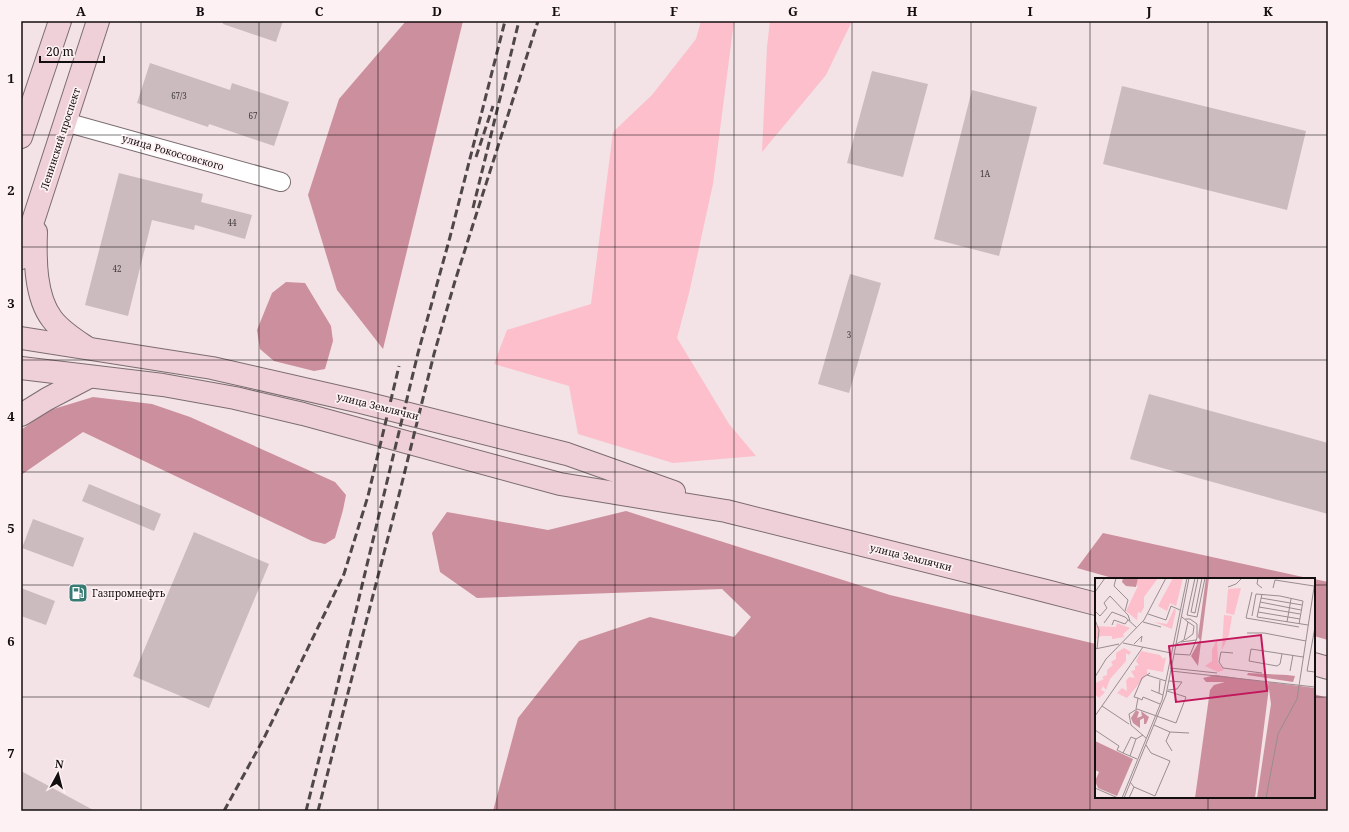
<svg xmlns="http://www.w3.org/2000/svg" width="1349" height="832" font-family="'Noto Serif',serif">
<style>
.green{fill:#fcbfcb}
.forest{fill:#cc8f9d}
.building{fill:#cbbbbe}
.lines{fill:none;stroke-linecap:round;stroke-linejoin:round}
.street-casing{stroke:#7b6d70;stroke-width:20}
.secondary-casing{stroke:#7b6d70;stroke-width:24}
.street{stroke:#fff;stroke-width:18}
.secondary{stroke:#efd0d8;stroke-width:22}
.rail{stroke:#4f4749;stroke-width:3;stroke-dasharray:8 4;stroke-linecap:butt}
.grid{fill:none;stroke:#130e0f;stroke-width:1;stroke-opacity:0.55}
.labels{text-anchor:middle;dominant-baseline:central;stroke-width:3.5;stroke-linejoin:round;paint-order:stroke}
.number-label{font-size:8px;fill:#41393b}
.street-label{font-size:10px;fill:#130e0f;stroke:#fef1f3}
.poi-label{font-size:10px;fill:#130e0f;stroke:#fef1f3;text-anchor:start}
.inset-road{fill:none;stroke:#998d90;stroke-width:1}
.view{fill:#c2185b;fill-opacity:0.15;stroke:#c2185b;stroke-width:2}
.inset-edge{fill:none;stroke:#130e0f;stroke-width:2}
.neatline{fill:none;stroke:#130e0f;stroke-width:1.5}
.grid-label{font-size:13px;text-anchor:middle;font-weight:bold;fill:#130e0f}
</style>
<rect width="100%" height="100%" fill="#f3e2e6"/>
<g class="green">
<polygon points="701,21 734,21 713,184 689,293 677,338 729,424 756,456 673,463 578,434 569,386 494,364 507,330 591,304 613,132 652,95 696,39"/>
<polygon points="770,21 852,21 826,75 762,152 767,47"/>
</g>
<g class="forest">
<polygon points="406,21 463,21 383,349 337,290 308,195 339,99"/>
<polygon points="286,282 305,283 331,326 333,341 325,369 314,371 274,361 260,349 257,330 272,293"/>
<polygon points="93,397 152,404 190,417 335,482 346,495 343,510 335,538 325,544 312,541 83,432 21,475 21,430 47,411"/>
<polygon points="626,511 890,595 1096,644 1096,797 1314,797 1314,694 1328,698 1328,811 493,811 518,718 579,641 650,617 734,637 751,617 722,589 477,598 440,572 432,533 447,512 548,530"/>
<polygon points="1103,533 1312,579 1116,579 1077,568"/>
<polygon points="1314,579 1328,582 1328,640 1314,636"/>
</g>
<g class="building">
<polygon points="223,21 283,21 276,42 223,24"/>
<polygon points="150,63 230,90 232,83 289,102 274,146 209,124 208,127 137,103"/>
<polygon points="872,71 928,84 903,177 847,163"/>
<polygon points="1122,86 1306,131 1287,210 1103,164"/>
<polygon points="972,90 1037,107 999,256 934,239"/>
<polygon points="119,173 203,194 201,202 252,215 245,239 195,225 194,230 152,220 128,316 85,305"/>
<polygon points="850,274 881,283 849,393 818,384"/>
<polygon points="1149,394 1328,443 1328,514 1130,459"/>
<polygon points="89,484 161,514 154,531 82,501"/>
<polygon points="33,519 84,538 73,567 22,548"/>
<polygon points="194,532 269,564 209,708 133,676"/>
<polygon points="21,588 55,601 46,625 21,616"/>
<polygon points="21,771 95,811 21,811"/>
</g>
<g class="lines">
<defs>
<polyline id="street" points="65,122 281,182"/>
<g id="secondary">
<polyline points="21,137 60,21"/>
<path d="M36 232C35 259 35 297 52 319 61 331 74 339 86 347"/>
<polyline points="21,258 98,21"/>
<polyline points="21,338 212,368 361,402 567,454 674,492"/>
<polyline points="21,368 163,385 235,398 303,414 560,484 726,511 1046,591 1096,604"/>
<polyline points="21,415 47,399 89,377"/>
<polyline points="1314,664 1328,668"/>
</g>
</defs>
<use href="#street" class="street-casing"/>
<use href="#secondary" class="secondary-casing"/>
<use href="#street" class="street"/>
<use href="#secondary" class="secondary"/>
<g class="rail">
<polyline points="476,157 493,106"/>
<polyline points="473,208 519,21"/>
<polyline points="224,811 264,738 344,574 368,496 399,366"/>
<polyline points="306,811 352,627 418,353 450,237 505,21"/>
<polyline points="318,811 364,630 397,503 434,354 455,281 538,21"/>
</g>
</g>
<path class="grid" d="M141 21V811M259 21V811M378 21V811M497 21V811M615 21V811M734 21V811M852 21V811M971 21V811M1090 21V811M1208 21V579M21 135H1328M21 247H1328M21 360H1328M21 472H1328M21 585H1096M1314 585H1328M21 697H1096M1314 697H1328M1208 797V811"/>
<defs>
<symbol id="fuel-square" viewBox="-11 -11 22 22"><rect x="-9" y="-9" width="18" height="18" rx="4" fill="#367c74" stroke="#fef1f3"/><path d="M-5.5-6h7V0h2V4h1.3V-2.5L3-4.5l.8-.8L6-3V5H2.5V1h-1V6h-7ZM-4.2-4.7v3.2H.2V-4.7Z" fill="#fff"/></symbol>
</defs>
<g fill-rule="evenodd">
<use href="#fuel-square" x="67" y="582" width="22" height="22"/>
</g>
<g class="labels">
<g class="number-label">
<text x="179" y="95">67/3</text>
<text x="253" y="115">67</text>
<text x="985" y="173">1А</text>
<text x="232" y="222">44</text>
<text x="117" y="268">42</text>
<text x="849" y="334">3</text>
</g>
<g class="street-label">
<text transform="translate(60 139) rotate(-72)">Ленинский проспект</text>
<text transform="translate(173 152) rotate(16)">улица Рокоссовского</text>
<text transform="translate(378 406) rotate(14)">улица Землячки</text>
<text transform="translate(911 557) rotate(14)">улица Землячки</text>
</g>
<g class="poi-label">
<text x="92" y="593">Газпромнефть</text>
</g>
</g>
<g transform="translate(1095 578)">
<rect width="220" height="220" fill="#f3e2e6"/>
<path d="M43 0H63L49 19V29L46 35 43 34 42 42 31 33 43 8 41 7ZM78 0H88L81 28 75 25 72 33 63 28ZM146 10 139 37 131 35 133 11ZM79 31 81 32 77 51 59 44 72 46ZM129 37 137 38 134 57 127 72ZM22 45 35 50 28 56 29 59 17 61V58H6L0 62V48L21 49ZM122 61 123 85 129 92 123 94 110 88 117 83V72ZM29 70 36 74 34 77 31 75V83L15 101 11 112 8 108 6 112 10 114 4 120 0 117 1 105 9 101 7 99 12 97V92L18 87 16 84 21 81V75ZM46 73 65 77 68 81 71 79 68 94 52 91V96L32 120 22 115 27 110 32 113 31 103 34 99 40 100 36 93 40 92V88L44 87 41 83Z" fill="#fcbfcb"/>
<path d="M28 0H43L41 9 31 8 27 4ZM111 0H114L103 88 96 78 105 62 103 59ZM153 95 192 97 200 98 198 104 152 97ZM121 97 172 104 174 109 160 220H100L115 112 119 107 130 104H111L108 100ZM173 104 220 110V220H162L176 126ZM41 132 44 134 42 140 47 138 46 133 54 139 51 146H49V140L45 142V150L38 145 36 140ZM0 163 38 181 22 218 3 210 0 203 4 194 0 192Z" fill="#cc8f9d"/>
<path class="inset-road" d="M21 0 19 8 33 22 30 33M100 0 92 37 102 39 110 0M103 0 96 34 100 35 107 0M163 0 162 6 167 10M133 9 141 6 147 0M178 10 180 2 219 8M0 14 10 0M157 14 151 40 204 49M167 16 162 39 213 47M166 20 207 27M165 24 206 32M164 29 205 36M0 33 5 38 12 30 9 25 15 18 33 37 35 43M163 34 205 41M53 36 71 42 76 28 85 32M157 38 161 16 185 18 208 23 204 46M0 42 4 52 2 71M48 44 66 49M192 44 196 21M9 45 17 34 30 39 42 50M17 47 19 42 30 46 33 42M220 49 212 93 220 94M152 55H169L211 63M90 62 98 56 99 48 93 44M86 64 101 62M28 65 76 75M39 66 47 58 46 64M81 66 89 62 93 44 87 39M0 71 24 66M138 75 126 74 124 84 128 90 167 95M79 76 95 77 102 60V46L95 41H90M187 76 185 86 182 88 154 83 156 71 208 79M75 90 122 95M76 93 220 109M195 93 198 77M52 97 71 103M0 99 11 81 49 42 71 0M56 112 68 117M73 112 82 111 87 104 74 103M64 115 65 102M43 120 39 119 47 100 55 95M7 128 34 146M41 131 43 120 47 122 48 119 65 126M0 138 48 69M59 147 75 154 94 155M0 152 24 168 22 172 28 175 36 159 41 161 48 157M75 154 71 163 77 173M51 160 36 147 34 136 42 131 81 145 91 119 72 113M28 175 42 181M35 178 41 161M35 204 39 209 60 218 75 183 56 175 51 167M0 210 23 220M27 220 67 122 92 0M29 220 71 117 94 0M34 220 39 209M171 220 183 156 202 121 220 3"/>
<path class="view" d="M166 57 172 113 81 124 74 68Z"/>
<rect width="220" height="220" class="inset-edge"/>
</g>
<rect width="1349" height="832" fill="none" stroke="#fef1f3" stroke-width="44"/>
<g transform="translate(58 774) rotate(7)" stroke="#fef1f3" stroke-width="3" paint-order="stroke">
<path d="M0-3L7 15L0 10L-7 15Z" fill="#130e0f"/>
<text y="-6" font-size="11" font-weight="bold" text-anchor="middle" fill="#130e0f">N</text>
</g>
<path d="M40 56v6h64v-6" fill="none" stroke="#130e0f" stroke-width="2"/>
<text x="46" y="56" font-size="12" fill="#130e0f" stroke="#fef1f3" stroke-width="3" paint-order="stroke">20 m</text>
<rect x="22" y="22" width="1305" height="788" class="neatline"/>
<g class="grid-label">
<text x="81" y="16">A</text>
<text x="200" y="16">B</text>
<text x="319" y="16">C</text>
<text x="437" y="16">D</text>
<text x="556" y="16">E</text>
<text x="674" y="16">F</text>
<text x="793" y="16">G</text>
<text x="912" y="16">H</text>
<text x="1030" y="16">I</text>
<text x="1149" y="16">J</text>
<text x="1268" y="16">K</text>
<text x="11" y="83">1</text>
<text x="11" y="195">2</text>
<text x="11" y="308">3</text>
<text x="11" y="421">4</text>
<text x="11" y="533">5</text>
<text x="11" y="646">6</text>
<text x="11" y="758">7</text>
</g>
</svg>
